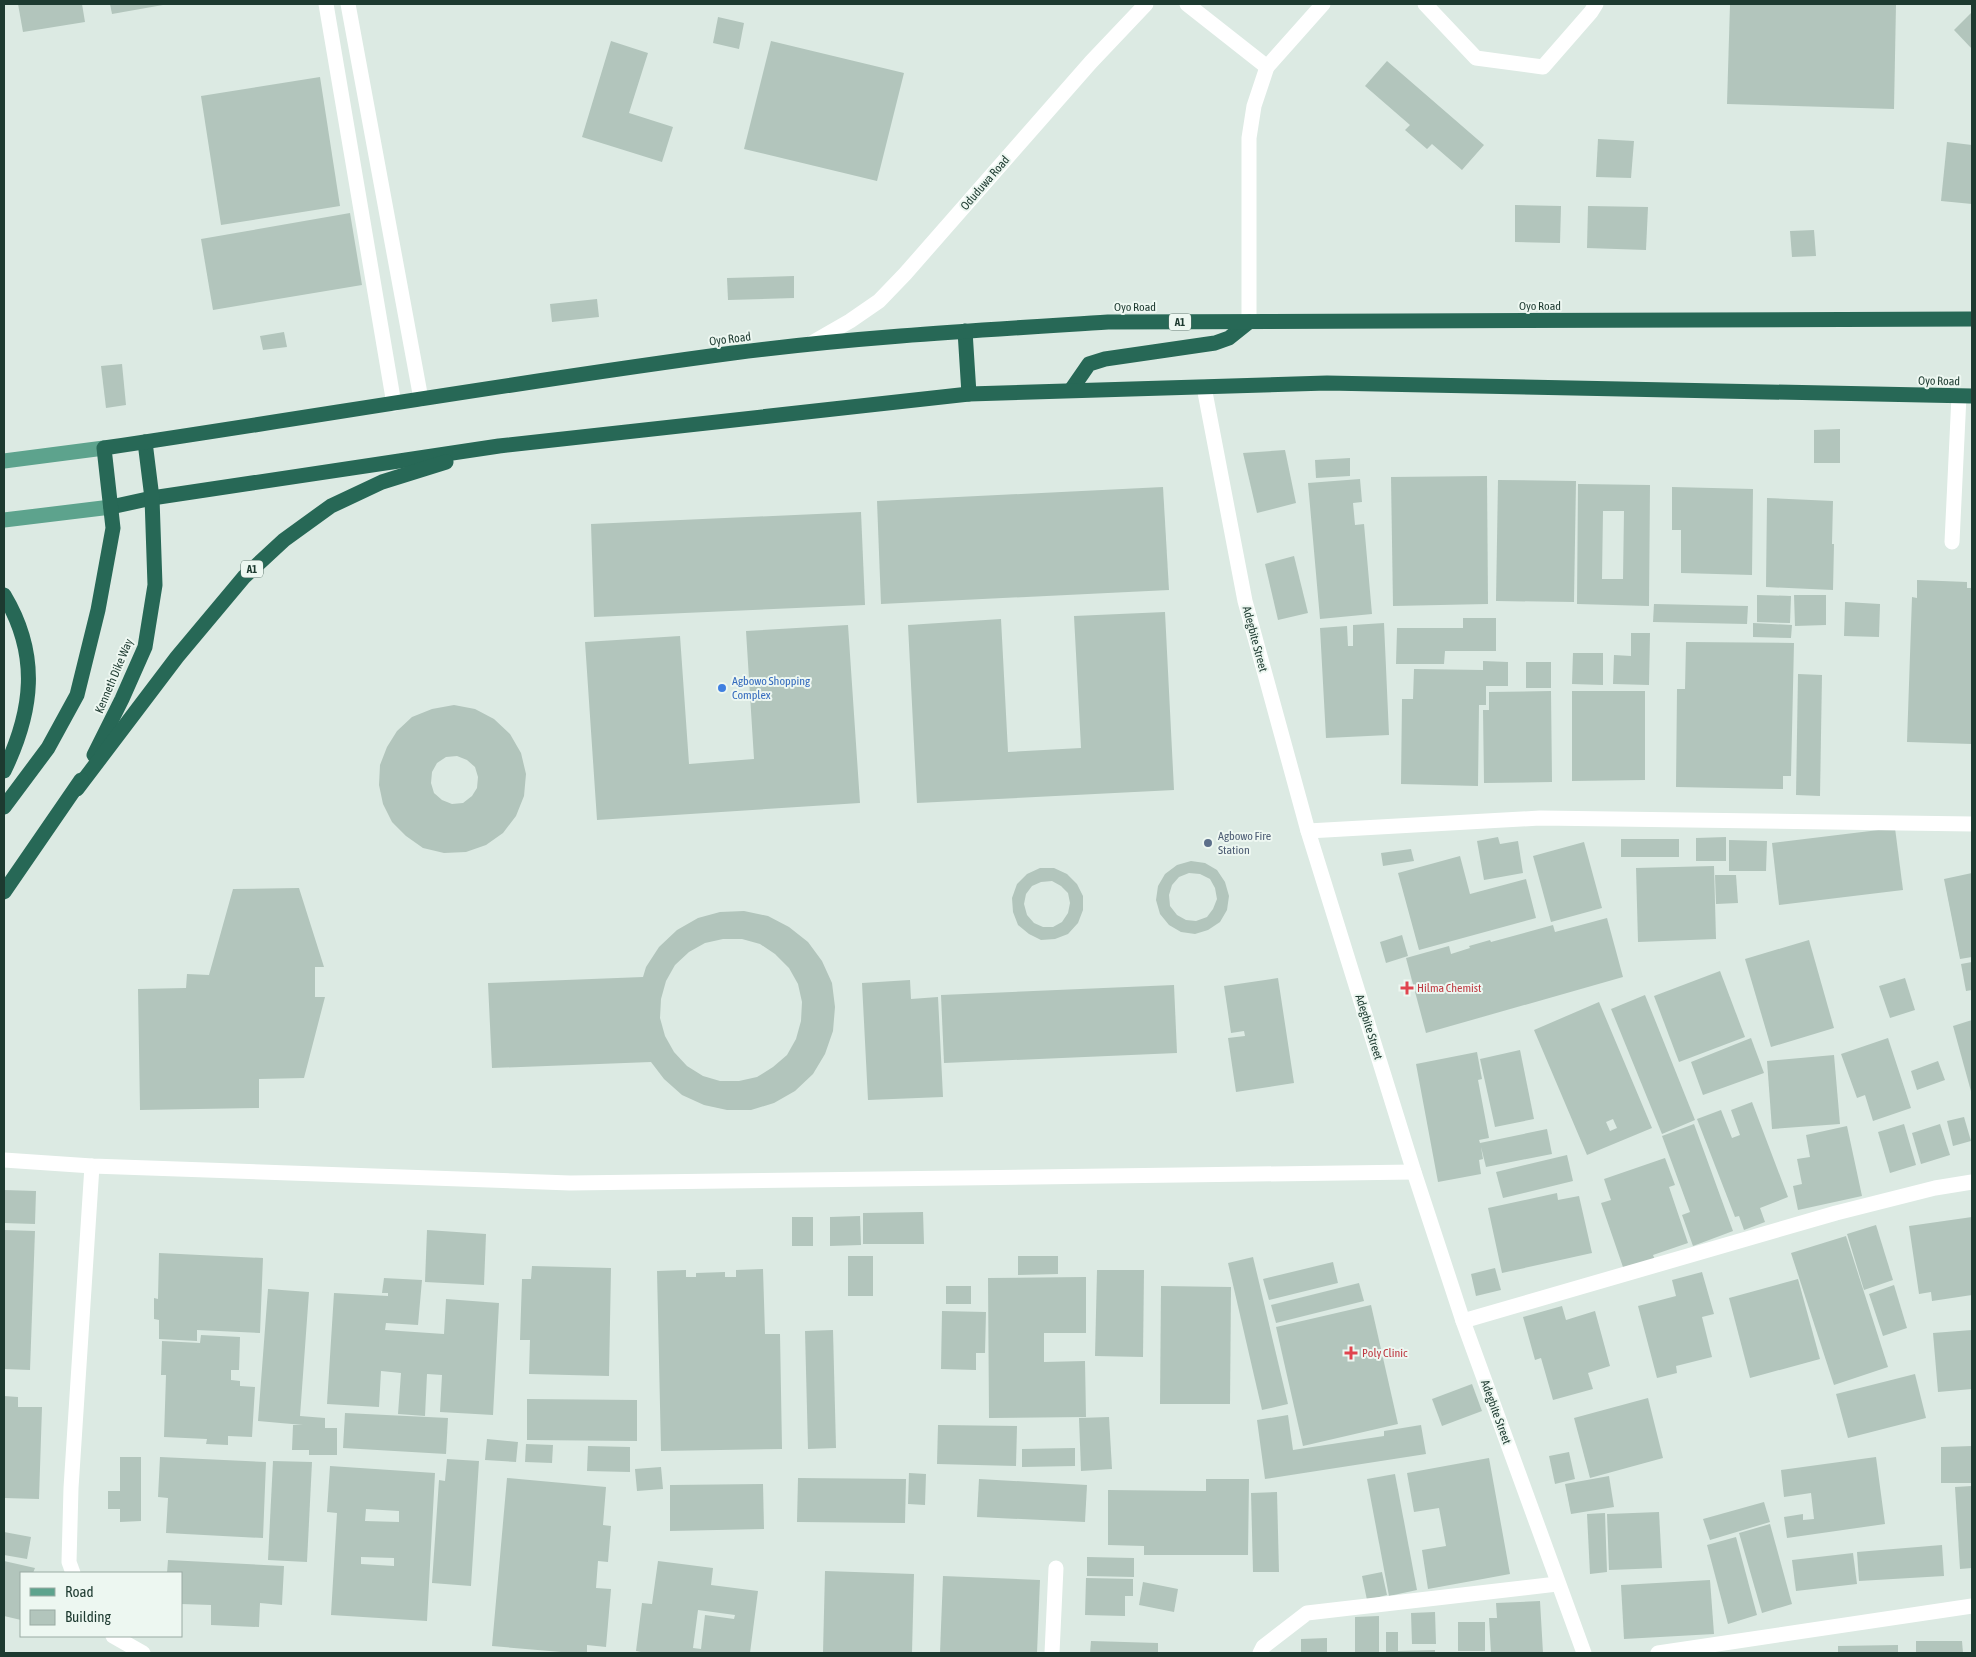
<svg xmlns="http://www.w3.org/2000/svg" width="1976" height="1657" font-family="'Asap Condensed',sans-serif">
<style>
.building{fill:#b2c5bc;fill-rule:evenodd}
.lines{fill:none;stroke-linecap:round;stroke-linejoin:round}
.minor{stroke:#fff;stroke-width:15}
.major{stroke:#5da38d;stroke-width:15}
.highway{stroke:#276856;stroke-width:15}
.shop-dot{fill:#3f7fe0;stroke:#edf7f1;stroke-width:2}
.service-dot{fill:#5c6f8a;stroke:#edf7f1;stroke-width:2}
.health-dot{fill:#e0444e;stroke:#edf7f1;stroke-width:2}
.labels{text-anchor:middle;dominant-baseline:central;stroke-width:4;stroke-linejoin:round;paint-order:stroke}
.shield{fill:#edf7f1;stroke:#5b736a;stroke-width:1}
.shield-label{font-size:11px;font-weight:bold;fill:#1d3a30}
.street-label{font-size:12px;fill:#1d3a30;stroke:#edf7f1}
.shop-label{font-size:12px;fill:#366cbe;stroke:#edf7f1;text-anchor:start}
.service-label{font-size:12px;fill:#4e5e75;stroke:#edf7f1;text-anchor:start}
.health-label{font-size:12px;fill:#be3a42;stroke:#edf7f1;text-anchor:start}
</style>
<rect width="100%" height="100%" fill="#dceae3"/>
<g class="building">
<polygon points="18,4 82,4 85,22 23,32"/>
<polygon points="110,4 163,4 163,5 112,14"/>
<polygon points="1730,4 1896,4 1894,109 1727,104"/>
<polygon points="1972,12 1972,49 1954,30"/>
<polygon points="718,17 744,23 739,49 713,43"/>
<polygon points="611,41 648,53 629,113 673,127 662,162 582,137"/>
<polygon points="771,41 904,73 877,181 744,149"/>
<polygon points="1387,61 1484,145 1462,170 1432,144 1427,149 1405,130 1410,125 1365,86"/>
<polygon points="320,77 340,206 221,225 201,96"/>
<polygon points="1598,139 1634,141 1631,178 1596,177"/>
<polygon points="1947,142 1972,145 1972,204 1941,201"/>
<polygon points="1515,205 1561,206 1560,243 1515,242"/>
<polygon points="1588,206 1648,207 1646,250 1587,248"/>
<polygon points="350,213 362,285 213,310 201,239"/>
<polygon points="1814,230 1816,256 1792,257 1790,231"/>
<polygon points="794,276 794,298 728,300 727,278"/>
<polygon points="597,299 599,317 552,322 550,304"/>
<polygon points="284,332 287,347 263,350 260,336"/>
<polygon points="122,364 126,405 106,408 101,366"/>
<polygon points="1840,429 1840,463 1814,463 1814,430"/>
<polygon points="1285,450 1296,503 1257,513 1243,453"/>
<polygon points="1350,458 1350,476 1316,478 1315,460"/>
<polygon points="1487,476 1488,604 1393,606 1391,477"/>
<polygon points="1360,479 1362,502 1353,503 1355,525 1364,524 1372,614 1320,619 1308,483"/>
<polygon points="1498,480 1576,481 1574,602 1496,601"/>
<path d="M1578 484 1650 485 1649 606 1577 604ZM1603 511H1624L1623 579H1602Z"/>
<polygon points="1163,487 1169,590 881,604 877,501"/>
<polygon points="1672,487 1753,489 1752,575 1681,573 1681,530 1672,530"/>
<polygon points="1767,498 1833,501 1832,544 1834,544 1833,590 1766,587"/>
<polygon points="861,512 865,605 594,617 591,524"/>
<polygon points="1294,556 1308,613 1278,620 1265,564"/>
<polygon points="1917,580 1967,582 1967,588 1972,588 1972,744 1907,742 1912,597 1917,598"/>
<polygon points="1757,595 1791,596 1790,623 1757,622"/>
<polygon points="1794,595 1826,595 1826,625 1795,626"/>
<polygon points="1845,602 1880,604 1879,637 1844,636"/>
<polygon points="1654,604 1748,606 1747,624 1653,622"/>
<polygon points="1165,612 1174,790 917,803 908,625 1001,619 1008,752 1081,748 1074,616"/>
<polygon points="1463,618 1496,618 1496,651 1445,651 1444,664 1396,664 1397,628 1463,628"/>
<polygon points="1384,623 1389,735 1326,738 1320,628 1347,626 1348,646 1353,646 1353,625"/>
<polygon points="1753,623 1792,625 1791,638 1753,637"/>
<polygon points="848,625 860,803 597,820 585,642 680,636 689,764 754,759 746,631"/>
<polygon points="1631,633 1650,633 1649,685 1613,684 1614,655 1631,656"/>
<polygon points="1686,642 1794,643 1791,776 1783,776 1783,789 1676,787 1677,689 1685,689"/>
<polygon points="1573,653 1603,653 1603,685 1572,684"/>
<polygon points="1483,661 1508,662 1508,686 1486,686 1486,705 1479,705 1478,786 1401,784 1402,699 1413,699 1414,669 1483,670"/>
<rect x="1526" y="662" width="25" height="26"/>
<polygon points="1798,674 1822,675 1820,796 1796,795"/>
<polygon points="1551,691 1552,782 1484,783 1483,710 1489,710 1489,692"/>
<polygon points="1572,691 1645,691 1645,780 1572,781"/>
<path d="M454 705 475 709 494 719 510 734 521 753 526 774 524 796 516 816 503 833 486 845 466 852 444 853 423 848 406 836 392 822 383 804 379 785 380 765 387 747 397 731 412 717 432 709ZM457 756 467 760 475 767 478 777 477 788 472 796 463 803 452 804 442 800 434 793 431 783 432 772 437 763 446 757Z"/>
<polygon points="1895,828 1903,890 1779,905 1772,843"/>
<polygon points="1498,837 1500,844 1518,841 1523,873 1484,880 1477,841"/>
<polygon points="1726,837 1726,861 1696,861 1696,838"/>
<rect x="1621" y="839" width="58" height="18"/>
<polygon points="1729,840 1767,841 1766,871 1729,871"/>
<polygon points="1584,842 1602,908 1551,922 1533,856"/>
<polygon points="1411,849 1414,861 1383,866 1381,853"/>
<polygon points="1460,856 1470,894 1526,879 1536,918 1419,950 1398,873"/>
<path d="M1191 861 1205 863 1217 870 1225 882 1229 896 1227 910 1220 922 1208 930 1195 934 1181 932 1169 925 1160 914 1156 900 1158 886 1165 874 1177 865ZM1189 873 1200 874 1210 879 1215 888 1217 899 1213 909 1207 917 1196 921 1186 920 1177 915 1170 906 1169 895 1172 885 1179 877Z"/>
<polygon points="1714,866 1716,939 1638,942 1636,868"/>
<path d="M1040 868H1054L1067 874 1077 884 1083 896V910L1078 923 1068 934 1055 939 1041 940 1029 934 1018 925 1013 912 1012 898 1017 884 1027 874ZM1052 881 1061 886 1068 893 1070 903 1068 913 1062 922 1053 927H1043L1034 923 1027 915 1024 904 1026 894 1032 886 1041 882Z"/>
<polygon points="1972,873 1972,957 1960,959 1944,879"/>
<polygon points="1715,875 1736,875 1738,903 1716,904"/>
<polygon points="299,888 324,967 315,967 315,997 325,997 304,1078 259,1079 259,1108 140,1110 138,989 186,988 187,974 209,975 233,889"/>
<path d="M744 911 768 916 789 927 808 942 822 961 832 983 835 1007 833 1031 825 1054 813 1074 795 1091 774 1103 751 1110H727L704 1105 682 1095 664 1079 651 1062 492 1068 488 983 643 977 646 967 659 947 677 930 698 918 720 912ZM723 939H742L760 944 775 954 789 968 798 984 802 1002 801 1021 796 1039 787 1055 773 1067 757 1077 739 1081H720L703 1076 687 1066 674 1052 665 1036 660 1018 661 999 666 981 675 965 689 952 705 943Z"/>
<polygon points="1607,918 1623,977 1426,1033 1406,958 1449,946 1451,954 1470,948 1469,946 1490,940 1491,942 1553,925 1555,932"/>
<polygon points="1402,935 1408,956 1386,963 1380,942"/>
<polygon points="1809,940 1834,1028 1771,1047 1745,959"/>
<polygon points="1972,962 1972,990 1966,991 1961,964"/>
<polygon points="1720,971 1745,1037 1679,1062 1654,996"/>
<polygon points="1278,978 1294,1083 1236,1092 1228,1038 1245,1036 1244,1031 1231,1033 1224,986"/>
<polygon points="1905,978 1915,1010 1890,1018 1879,986"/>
<polygon points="910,980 911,999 938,997 943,1097 868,1100 862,983"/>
<polygon points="1174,985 1177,1053 944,1063 941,995"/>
<polygon points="1645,995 1695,1120 1662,1134 1611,1009"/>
<path d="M1599 1002 1652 1128 1587 1155 1534 1030ZM1613 1119 1617 1128 1610 1131 1606 1122Z"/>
<polygon points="1972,1020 1972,1095 1953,1026"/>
<polygon points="1751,1038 1764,1073 1703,1095 1691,1062"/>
<polygon points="1888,1038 1911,1108 1873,1121 1865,1095 1857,1098 1841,1054"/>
<polygon points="1520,1050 1534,1119 1495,1127 1480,1059"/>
<polygon points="1477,1052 1482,1079 1478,1080 1489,1138 1479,1140 1480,1143 1547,1129 1552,1154 1486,1167 1481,1147 1483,1159 1479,1160 1481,1174 1438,1182 1416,1064"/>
<polygon points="1834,1055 1840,1124 1772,1129 1767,1061"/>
<polygon points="1938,1061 1945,1080 1917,1090 1911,1071"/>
<polygon points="1752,1102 1788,1197 1760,1208 1765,1222 1744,1230 1739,1216 1735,1217 1697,1119 1721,1110 1732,1138 1740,1135 1731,1110"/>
<polygon points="1964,1117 1971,1141 1953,1146 1947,1121"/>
<polygon points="1694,1124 1733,1231 1693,1246 1682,1215 1690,1212 1662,1136"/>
<polygon points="1904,1124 1916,1165 1890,1173 1878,1132"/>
<polygon points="1940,1124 1950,1155 1921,1164 1912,1133"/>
<polygon points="1847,1126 1862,1196 1798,1210 1793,1186 1802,1184 1797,1159 1810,1157 1806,1135"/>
<polygon points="1567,1155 1573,1181 1503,1198 1496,1172"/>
<polygon points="1665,1158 1675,1185 1669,1187 1688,1243 1653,1255 1655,1260 1624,1270 1601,1203 1611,1200 1604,1179"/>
<polygon points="4,1190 36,1191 35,1224 4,1223"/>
<polygon points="1557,1193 1558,1200 1579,1196 1592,1253 1502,1273 1488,1208"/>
<polygon points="923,1212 924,1244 863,1244 863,1213"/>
<polygon points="860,1216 861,1245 830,1246 830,1217"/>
<rect x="792" y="1217" width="21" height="29"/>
<polygon points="1972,1217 1972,1295 1932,1301 1931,1292 1919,1294 1909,1226"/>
<polygon points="1876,1225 1893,1280 1864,1290 1847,1234"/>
<polygon points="4,1230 35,1231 30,1370 4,1369"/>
<polygon points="427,1230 486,1234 484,1285 425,1282"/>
<polygon points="1846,1236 1888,1367 1834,1385 1791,1253"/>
<polygon points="159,1253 263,1258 260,1333 197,1330 197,1341 159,1339 159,1320 154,1319 154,1298 158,1299"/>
<rect x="848" y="1256" width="25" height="40"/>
<polygon points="1018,1256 1058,1256 1058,1274 1018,1275"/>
<polygon points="1253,1257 1288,1404 1262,1410 1228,1263"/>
<polygon points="1333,1262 1338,1283 1269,1300 1263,1279"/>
<polygon points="532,1266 611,1268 609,1376 529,1374 530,1340 520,1340 522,1279 531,1279"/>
<polygon points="1495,1268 1501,1290 1476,1296 1471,1274"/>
<polygon points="763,1269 765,1334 780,1334 782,1449 661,1451 657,1271 686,1270 686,1277 696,1277 696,1273 725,1272 725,1277 736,1277 736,1270"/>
<polygon points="1097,1270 1144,1270 1143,1357 1095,1356"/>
<polygon points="1702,1272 1714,1314 1702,1317 1712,1357 1676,1366 1677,1373 1657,1378 1638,1306 1676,1296 1672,1280"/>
<polygon points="1086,1277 1086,1333 1044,1333 1044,1362 1085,1361 1086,1417 989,1418 988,1278"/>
<polygon points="384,1278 422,1280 418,1325 386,1323 385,1330 444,1334 446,1299 499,1303 493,1415 440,1412 442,1375 427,1374 425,1416 398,1414 401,1373 381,1371 379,1407 327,1404 334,1293 388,1296 388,1293 382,1293"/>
<polygon points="1798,1279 1820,1359 1750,1378 1729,1298"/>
<polygon points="1359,1283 1364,1301 1276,1323 1271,1305"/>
<polygon points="1894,1285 1907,1328 1883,1336 1869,1294"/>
<rect x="946" y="1286" width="25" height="18"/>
<polygon points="1161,1286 1231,1287 1230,1404 1160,1404"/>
<polygon points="268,1289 309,1292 300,1416 325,1418 325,1428 337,1428 337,1455 309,1455 309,1450 292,1450 293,1425 303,1425 258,1421"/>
<polygon points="1371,1305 1398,1424 1303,1446 1276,1327"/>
<polygon points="1562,1306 1566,1320 1595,1311 1610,1366 1588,1373 1593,1389 1553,1400 1541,1358 1535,1360 1523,1317"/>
<polygon points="942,1311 986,1312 985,1353 976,1353 976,1370 941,1369"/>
<polygon points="833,1330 836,1448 808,1449 805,1331"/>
<polygon points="1972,1330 1972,1389 1938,1392 1933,1333"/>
<polygon points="201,1335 240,1337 239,1370 231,1370 231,1380 240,1381 240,1386 255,1387 252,1437 228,1436 228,1445 206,1444 207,1439 164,1437 166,1375 161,1375 162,1341 200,1343"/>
<polygon points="1915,1374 1926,1418 1848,1438 1836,1394"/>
<polygon points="1472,1384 1482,1411 1442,1426 1432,1399"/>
<polygon points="4,1396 18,1397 18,1407 42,1407 39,1499 4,1498"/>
<polygon points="1648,1398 1663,1458 1590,1478 1574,1418"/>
<polygon points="527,1399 637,1400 637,1441 527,1440"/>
<polygon points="345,1413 448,1418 446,1454 343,1448"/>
<polygon points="1288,1415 1293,1450 1384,1436 1384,1431 1421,1425 1426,1454 1265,1479 1257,1420"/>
<polygon points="1109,1417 1112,1469 1081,1471 1079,1418"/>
<polygon points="938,1425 1017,1426 1016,1466 937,1464"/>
<polygon points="487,1439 518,1442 516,1462 485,1460"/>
<polygon points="526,1444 553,1445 552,1463 525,1462"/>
<polygon points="588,1446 630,1447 630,1472 587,1471"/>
<polygon points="1972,1446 1972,1483 1941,1483 1941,1447"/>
<polygon points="1075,1448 1075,1466 1022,1467 1022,1449"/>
<polygon points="1569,1452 1575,1479 1555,1484 1549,1456"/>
<polygon points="120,1457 141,1457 141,1521 120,1522 120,1509 108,1509 108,1491 120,1491"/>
<polygon points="160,1457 266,1462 263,1538 166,1533 168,1498 158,1497"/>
<polygon points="1876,1457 1885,1524 1787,1538 1784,1517 1803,1514 1803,1520 1814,1519 1811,1493 1784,1497 1781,1470"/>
<polygon points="1489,1458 1510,1574 1428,1589 1422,1550 1446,1546 1439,1508 1414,1512 1407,1473"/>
<polygon points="447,1459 479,1461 471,1586 432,1583 439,1480 445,1481"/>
<polygon points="273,1461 312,1462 307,1562 268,1560"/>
<path d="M330 1466 435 1473 427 1621 331 1615 337 1513 327 1512ZM366 1509 399 1511V1522L365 1521ZM361 1557 394 1558V1566L361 1564Z"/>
<polygon points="661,1467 663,1489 637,1491 635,1469"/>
<polygon points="909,1473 926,1474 925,1505 908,1504"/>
<polygon points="1395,1474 1417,1590 1389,1596 1367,1479"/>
<polygon points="1609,1476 1614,1507 1571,1514 1565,1484"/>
<polygon points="507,1478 606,1487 603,1525 611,1526 608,1562 598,1561 596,1588 611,1589 606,1647 587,1645 587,1653 573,1653 492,1646"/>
<polygon points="798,1478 906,1479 905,1523 797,1522"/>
<polygon points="979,1479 1087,1485 1085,1522 977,1517"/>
<polygon points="1206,1479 1249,1479 1248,1555 1144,1555 1144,1546 1108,1545 1108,1490 1206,1491"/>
<polygon points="763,1484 764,1529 670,1531 670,1485"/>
<polygon points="1972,1486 1972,1568 1960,1569 1955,1487"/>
<polygon points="1277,1492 1279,1572 1253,1572 1251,1493"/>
<polygon points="1764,1502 1770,1522 1710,1540 1703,1519"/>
<polygon points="1659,1512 1662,1568 1609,1570 1607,1514"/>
<polygon points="1605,1513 1607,1572 1590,1574 1587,1514"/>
<polygon points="1770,1524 1792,1604 1762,1613 1739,1533"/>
<polygon points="4,1532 31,1537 27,1559 4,1555"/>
<polygon points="1736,1537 1757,1615 1728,1624 1707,1545"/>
<polygon points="1942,1545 1944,1576 1859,1581 1857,1552"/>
<polygon points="1853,1553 1857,1584 1796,1591 1792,1560"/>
<polygon points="1087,1557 1134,1558 1134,1577 1087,1576"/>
<polygon points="168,1560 284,1566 282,1605 260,1603 259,1627 211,1625 211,1605 181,1604 181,1573 167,1573"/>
<polygon points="4,1561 35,1568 33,1573 21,1573 21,1620 4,1616"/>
<path d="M658 1561 713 1568 711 1585 758 1591 750 1653H646L636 1651 642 1603 652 1604ZM698 1610 735 1615 734 1619 705 1615 701 1649 693 1648Z"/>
<polygon points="825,1571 914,1574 912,1653 823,1653"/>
<polygon points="1382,1572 1387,1595 1367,1600 1362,1576"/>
<polygon points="943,1576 1040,1580 1037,1653 940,1653"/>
<polygon points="1086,1578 1133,1579 1133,1596 1125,1596 1125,1616 1085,1615"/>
<polygon points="1710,1580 1714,1634 1624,1639 1621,1585"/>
<polygon points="1143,1582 1178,1589 1174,1612 1139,1605"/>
<polygon points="1540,1601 1543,1653 1491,1653 1489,1618 1497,1618 1496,1603"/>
<polygon points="1435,1612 1436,1644 1412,1644 1411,1613"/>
<polygon points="1379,1616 1379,1653 1355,1653 1355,1617"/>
<rect x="1458" y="1622" width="27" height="29"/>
<polygon points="1386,1632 1398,1632 1398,1651 1435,1650 1435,1653 1386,1653"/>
<polygon points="1327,1638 1327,1653 1301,1653 1301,1639"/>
<polygon points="1091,1641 1158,1643 1158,1653 1090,1653"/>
<polygon points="1916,1641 1962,1641 1963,1653 1916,1653"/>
<polygon points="1898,1645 1898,1653 1838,1653 1838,1646"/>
</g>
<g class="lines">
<g class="minor">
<polyline points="326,4 394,404"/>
<polyline points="348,4 421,399"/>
<polyline points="1187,4 1267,67"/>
<polyline points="1425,4 1476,58 1543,67 1591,12 1596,4"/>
<polyline points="1249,322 1249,138 1254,106 1267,67 1323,4"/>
<polyline points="810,344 850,321 879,301 905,274 1091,62 1146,4"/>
<polyline points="1204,387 1245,601 1308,831 1414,1172 1463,1321 1584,1653"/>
<polyline points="1952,542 1959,396"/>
<polyline points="1308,831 1540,818 1972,824"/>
<polyline points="4,1160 92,1166 570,1183 1414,1172"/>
<polyline points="1463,1321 1836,1213 1935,1188 1972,1182"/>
<polyline points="73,1573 69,1562 71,1488 92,1166"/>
<polyline points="113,1636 143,1653"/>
<polyline points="1052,1653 1056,1568"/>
<polyline points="1260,1653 1263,1647 1307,1613 1557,1584"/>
<polyline points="1658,1653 1972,1606"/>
</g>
<g class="major">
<polyline points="4,461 104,448"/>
<polyline points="4,520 111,507"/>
</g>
<g class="highway">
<polyline points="965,331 969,394"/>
<polyline points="1071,390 1089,364 1105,359 1215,343 1229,338 1249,322"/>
<polyline points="111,507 152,498 499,446 969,394 1327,383 1972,396"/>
<path d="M4 595C40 655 33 711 4 771"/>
<polyline points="94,755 122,699 145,647 155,585 152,498 145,442"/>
<polyline points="77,789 177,657 244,577 284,540 331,506 382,482 446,462"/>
<path d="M4 807 48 748 77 695 98 610 113 528 104 448C313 417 522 381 733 353 857 337 983 330 1108 322L1972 319"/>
<polyline points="4,892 81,780"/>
</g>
</g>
<circle class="shop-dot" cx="722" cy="688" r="5"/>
<circle class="service-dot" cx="1208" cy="843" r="5"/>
<g class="health-dot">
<path d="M1404.5 980.5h5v5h5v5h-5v5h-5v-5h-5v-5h5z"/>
<path d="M1348.5 1345.5h5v5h5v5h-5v5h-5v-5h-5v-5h5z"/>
</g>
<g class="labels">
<g class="shield">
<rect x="1169" y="313.5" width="22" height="17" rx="4"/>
<rect x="241" y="560.5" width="22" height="17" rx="4"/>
</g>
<g class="shield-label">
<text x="1180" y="322">A1</text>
<text x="252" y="569">A1</text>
</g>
<g class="street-label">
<text transform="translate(985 183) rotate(-49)">Oduduwa Road</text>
<text x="1540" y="306">Oyo Road</text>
<text x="1135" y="307">Oyo Road</text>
<text transform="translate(730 339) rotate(-7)">Oyo Road</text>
<text transform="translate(1939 381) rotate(1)">Oyo Road</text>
<text transform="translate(1255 639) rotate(75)">Adegbite Street</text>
<text transform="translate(114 676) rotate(-67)">Kenneth Dike Way</text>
<text transform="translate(1369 1027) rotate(73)">Adegbite Street</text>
<text transform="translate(1496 1412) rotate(70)">Adegbite Street</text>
</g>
<g class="shop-label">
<text x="732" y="681">Agbowo Shopping<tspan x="732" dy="14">Complex</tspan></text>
</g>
<g class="service-label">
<text x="1218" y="836">Agbowo Fire<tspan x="1218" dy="14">Station</tspan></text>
</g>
<g class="health-label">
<text x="1417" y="988">Hilma Chemist</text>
<text x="1362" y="1353">Poly Clinic</text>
</g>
</g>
<rect width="1976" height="1657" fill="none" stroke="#1d3a30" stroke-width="10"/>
<rect x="20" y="1572" width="162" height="65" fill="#edf7f1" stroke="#9aaba4"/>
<rect x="30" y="1588" width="25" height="8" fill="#5da38d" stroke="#9aaba4"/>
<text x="65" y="1597" font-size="15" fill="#1d3a30">Road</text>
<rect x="30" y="1610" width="25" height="15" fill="#b2c5bc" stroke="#9aaba4"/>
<text x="65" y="1622" font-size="15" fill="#1d3a30">Building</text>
</svg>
